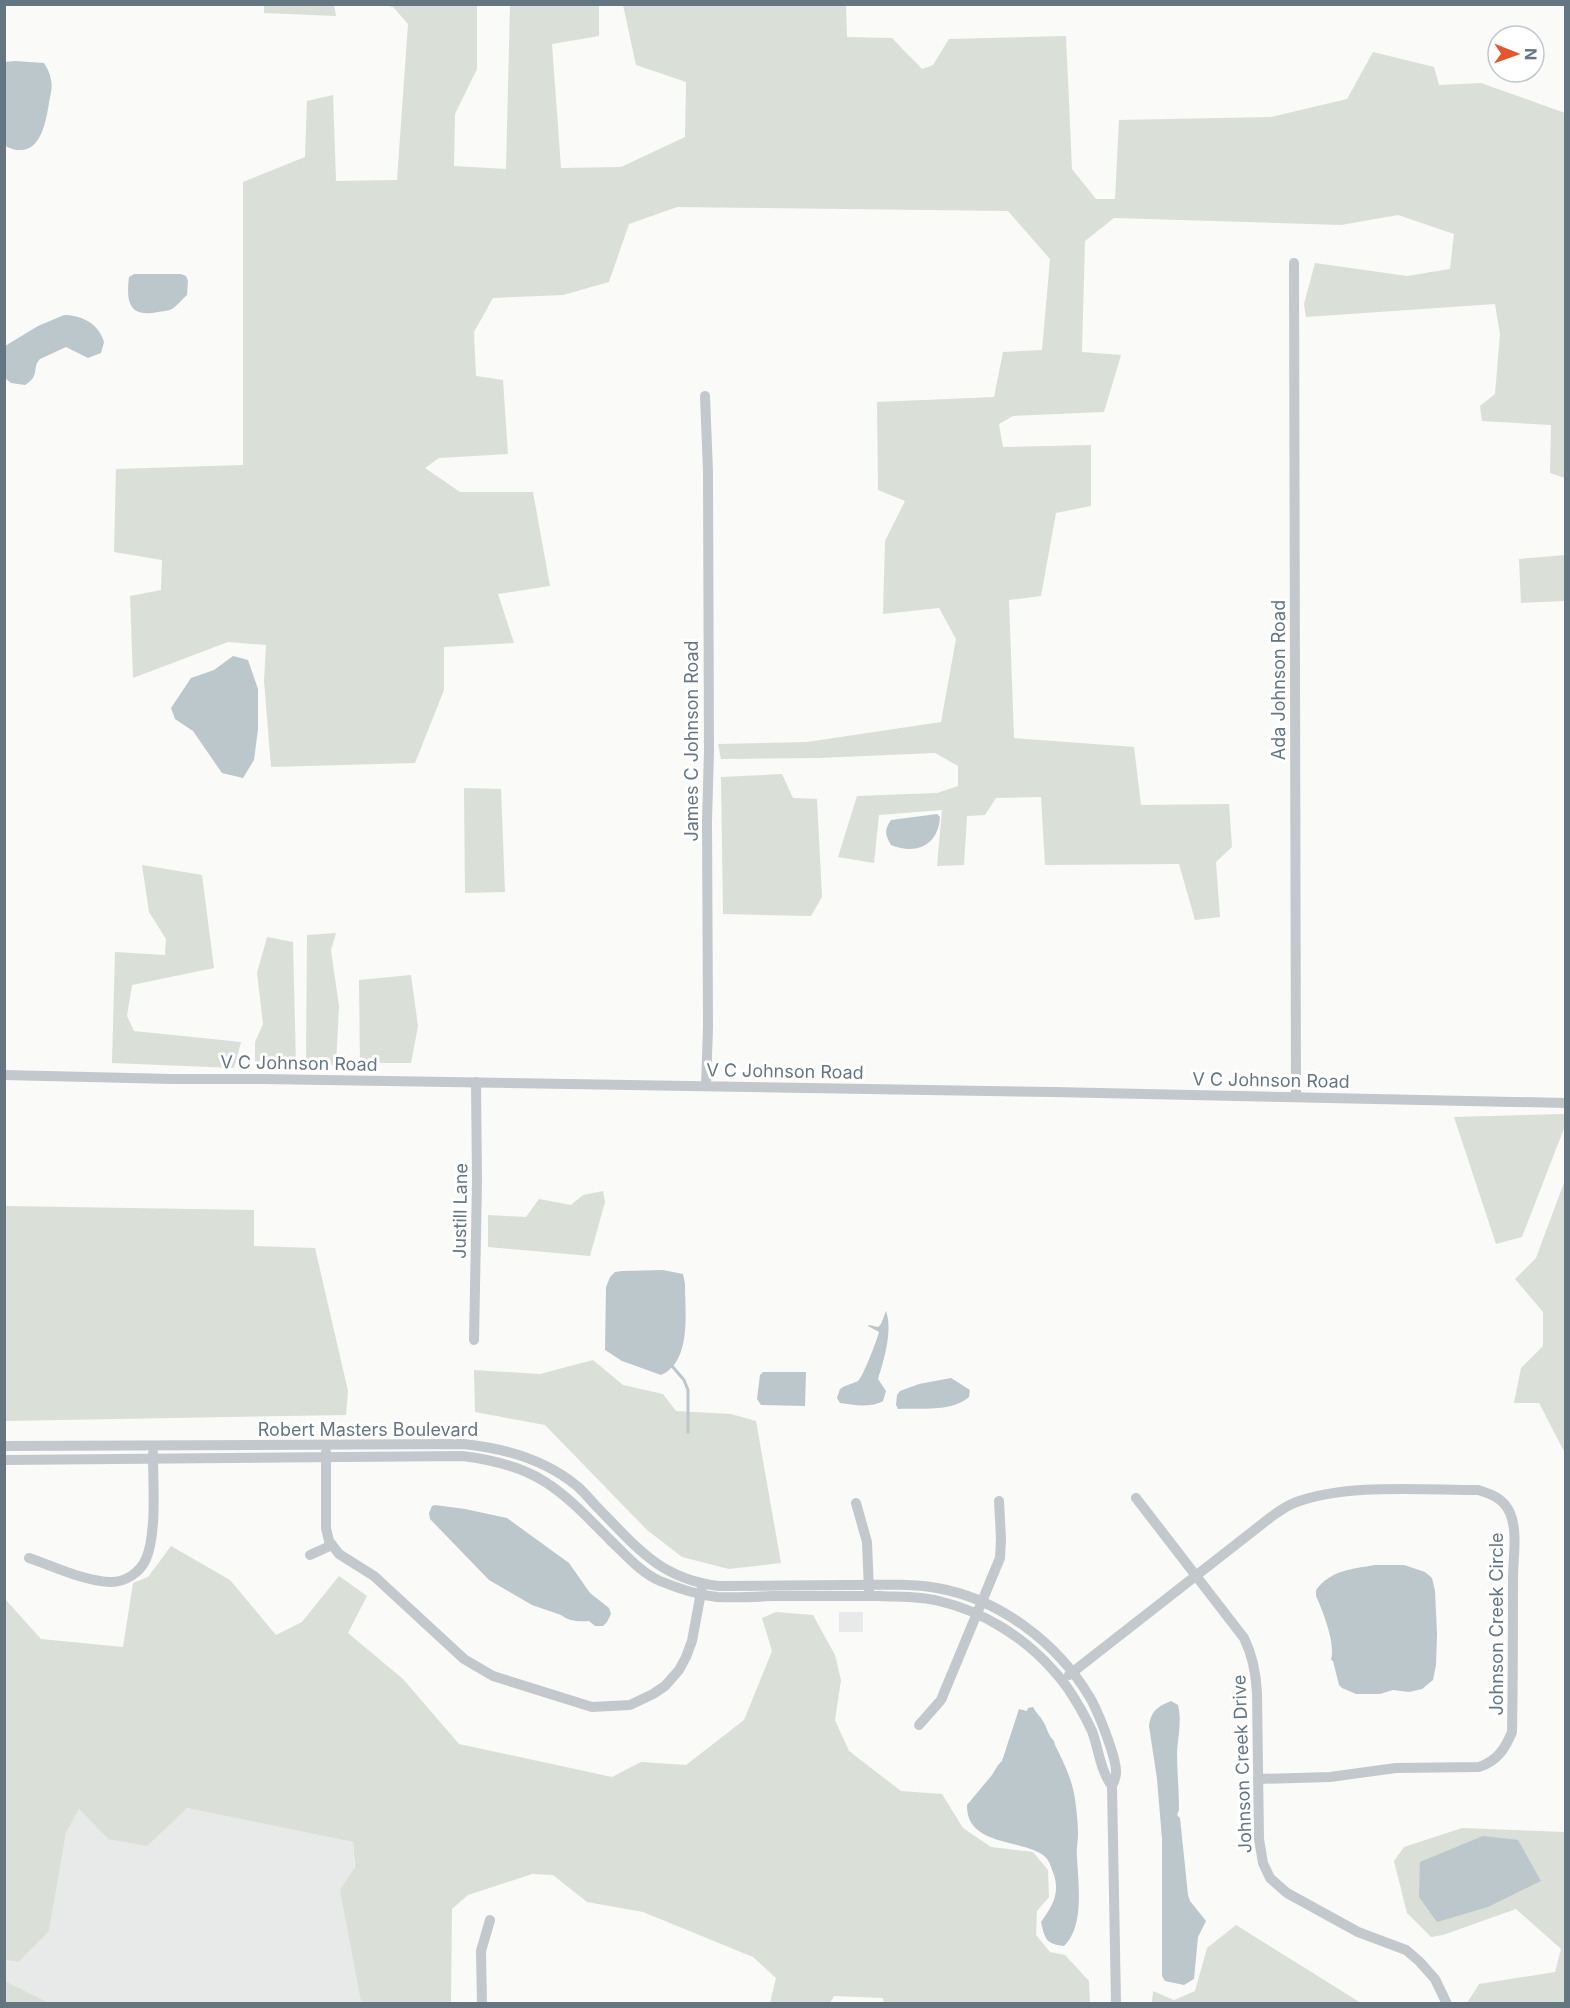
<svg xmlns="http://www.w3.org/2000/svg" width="1570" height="2008" font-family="Inter,sans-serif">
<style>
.built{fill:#e8e9e9}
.green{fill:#dadfd7}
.water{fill:#bbc7cb}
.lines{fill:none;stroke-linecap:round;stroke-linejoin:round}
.stream{stroke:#bbc7cb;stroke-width:3}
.minor{stroke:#c3c8cc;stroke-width:10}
.labels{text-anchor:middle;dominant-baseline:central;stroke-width:6;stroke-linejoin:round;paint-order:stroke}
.street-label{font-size:18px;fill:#657683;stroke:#fff}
</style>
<rect width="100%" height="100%" fill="#fafaf8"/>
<g class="built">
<rect x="839" y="1612" width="24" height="20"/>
<polygon points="187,1808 353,1842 361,2001 367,2003 49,2003 5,1981 4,1960 19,1962 49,1931 66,1833 79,1809 108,1839"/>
</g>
<g class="green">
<polygon points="510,4 599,5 599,36 552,44 561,168 621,167 685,137 686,82 636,65 623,5 846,5 847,37 892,38 922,69 933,65 949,39 1066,36 1072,169 1096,199 1115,199 1119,120 1271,117 1347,99 1373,52 1434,67 1439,85 1481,83 1565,113 1565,478 1550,473 1551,425 1482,421 1480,406 1495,394 1500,334 1495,304 1306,317 1304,304 1315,263 1407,276 1450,269 1454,234 1398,215 1341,225 1114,218 1085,241 1082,352 1121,355 1104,412 1013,416 999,424 1003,447 1091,445 1091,506 1056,513 1041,596 1009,600 1014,738 1134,747 1141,805 1229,804 1232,847 1216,862 1220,917 1195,920 1179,864 1045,865 1041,797 996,798 985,815 967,816 964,865 937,866 942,810 879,815 874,863 838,857 857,796 937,793 958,786 958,766 935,753 818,758 721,759 718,744 807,742 941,722 956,639 939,608 883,614 885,541 905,501 878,490 877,402 994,397 1003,352 1042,350 1050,259 1008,211 677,207 629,224 609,282 563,295 493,298 474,332 476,376 503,380 508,454 439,458 425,468 460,492 533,492 550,586 498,594 514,643 444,647 444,690 415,763 271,767 264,680 266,645 228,642 133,678 130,596 161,590 162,560 114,552 116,469 243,465 243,182 305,157 307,101 333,95 336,181 397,180 408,24 393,7 384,5 477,5 477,69 455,114 454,166 506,169"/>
<polygon points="334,5 336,16 264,13 264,5"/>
<polygon points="1565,555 1565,601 1521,603 1519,559"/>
<polygon points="782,774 793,798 817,799 822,897 811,916 723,914 721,777"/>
<polygon points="464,788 501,789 505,892 465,893"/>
<polygon points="142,865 202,875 214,968 132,985 127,1016 134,1031 241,1042 234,1068 112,1063 115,952 165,955 166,939 149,912"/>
<polygon points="336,933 331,950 339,1006 336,1065 306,1064 307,935"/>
<polygon points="267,937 293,942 296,1066 255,1070 255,1042 263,1024 257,973"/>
<polygon points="411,975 418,1026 411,1063 360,1063 359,980"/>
<polygon points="1565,1114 1565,1126 1522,1237 1496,1244 1454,1117"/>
<polygon points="1565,1180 1565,1453 1539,1403 1514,1403 1521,1368 1543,1346 1543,1312 1515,1279 1536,1258"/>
<polygon points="603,1191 605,1202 590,1256 488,1247 488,1215 526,1217 539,1199 571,1205 583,1195"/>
<polygon points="5,1206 254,1210 254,1246 315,1248 348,1391 346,1415 5,1421"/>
<polygon points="593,1360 623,1385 663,1394 676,1411 731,1414 756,1421 781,1563 729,1569 682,1557 647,1530 545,1425 475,1412 474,1370 540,1374"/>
<polygon points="171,1546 230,1580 276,1635 302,1622 339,1576 367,1596 348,1633 403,1679 459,1744 612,1777 641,1762 686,1765 744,1720 772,1651 762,1618 776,1612 813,1615 835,1655 841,1680 835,1720 849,1751 901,1791 942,1794 963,1828 991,1847 1033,1852 1048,1870 1049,1897 1037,1911 1036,1935 1050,1952 1065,1955 1089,1981 1090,2003 884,2004 883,1998 834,1996 830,2003 770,2003 776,1978 753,1957 643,1912 587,1902 553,1875 532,1874 468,1895 452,1909 451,2003 367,2003 361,2001 340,1890 355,1867 353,1842 187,1808 147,1846 108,1839 79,1809 66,1833 49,1931 19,1962 5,1960 5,1599 41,1639 123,1647 133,1583 148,1577"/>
<polygon points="1462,1828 1565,1832 1565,2003 1467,2003 1479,1984 1555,1972 1561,1949 1516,1909 1443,1935 1431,1937 1407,1913 1394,1861 1404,1847"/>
<polygon points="1236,1925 1361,2003 1152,2003 1153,1991 1174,2000 1195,1991 1207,1948"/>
<polygon points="5,1981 49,2003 5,2003"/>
</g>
<g class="water">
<path d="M15 61 44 63C47 68 50 73 51 80 53 87 50 96 49 103 45 128 38 162 5 146V62Z"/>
<path d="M134 274H181L186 276 188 281 187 295C182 299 177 306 172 309 168 311 162 311 158 312 129 318 126 302 129 277Z"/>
<path d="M64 315C82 315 99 324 104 342L101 353 88 358 66 347 40 359C31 369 41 375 25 385L11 383 5 378V346L38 326Z"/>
<polygon points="233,656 248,660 258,689 258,729 254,760 243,778 222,773 193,731 175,719 171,708 191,678 214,670"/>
<path d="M937 814 940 817C938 846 916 855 891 845 885 835 884 830 891 820Z"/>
<path d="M663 1270 683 1274 685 1284C685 1312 692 1362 661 1375L622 1361 605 1350 606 1287 610 1277 615 1272 622 1271Z"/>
<path d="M886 1311C893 1330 884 1360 878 1379L886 1391 883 1401C872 1408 853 1405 840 1403L837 1398 840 1389C845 1385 852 1384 858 1381 863 1377 877 1340 879 1332L868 1326 869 1325 878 1327 881 1324Z"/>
<polygon points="763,1372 806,1372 805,1406 761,1405 757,1399 760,1375"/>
<path d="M951 1378 970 1390 969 1397C952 1412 921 1408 898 1409L896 1405 897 1395 900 1391 919 1384Z"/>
<path d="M435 1505 465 1509 507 1518 569 1563 590 1593 609 1608 611 1614 607 1622 603 1626H595L589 1621C579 1622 568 1621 561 1615L532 1605 489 1580 430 1519 429 1513 432 1506Z"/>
<path d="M1375 1565H1404L1425 1572 1432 1578 1435 1591 1437 1634 1436 1665 1433 1680 1422 1689 1409 1692 1393 1690 1380 1694H1356L1342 1688 1339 1685 1333 1661 1331 1660C1336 1645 1323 1611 1316 1596V1590C1331 1570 1352 1569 1375 1565Z"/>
<path d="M1171 1701 1178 1705C1182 1721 1178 1736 1177 1752 1177 1771 1179 1791 1179 1810L1177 1815 1180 1818 1188 1895 1190 1901 1206 1921 1198 1937 1194 1979 1184 1985 1165 1981 1162 1976V1839L1157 1779 1149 1726C1151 1711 1158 1706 1171 1701Z"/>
<path d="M1033 1707C1036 1713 1041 1717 1044 1723 1048 1730 1048 1735 1054 1741L1055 1745C1063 1761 1070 1775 1074 1793 1076 1805 1078 1821 1078 1834 1078 1842 1076 1850 1077 1857 1078 1883 1085 1926 1064 1946 1046 1944 1045 1939 1041 1922 1052 1907 1060 1894 1054 1875 1051 1868 1050 1860 1043 1855 1020 1839 966 1846 967 1805L992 1775 998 1765 1002 1761 1019 1709 1027 1711 1028 1708Z"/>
<polygon points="1483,1836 1518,1840 1541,1881 1488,1907 1437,1922 1419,1897 1420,1862"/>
</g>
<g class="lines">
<polyline class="stream" points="672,1366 684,1380 688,1390 688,1432"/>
<g class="minor">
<polyline points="1294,263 1296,1097"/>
<polyline points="705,396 708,472 709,750 707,821 708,1027 706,1086"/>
<polyline points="4,1075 172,1079 262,1079 1053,1092 1566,1103"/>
<polyline points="474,1340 477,1181 476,1082"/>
<path d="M4 1446 463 1444C504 1448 544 1459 577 1486 585 1493 592 1502 599 1509 638 1549 661 1579 719 1586 762 1586 804 1585 847 1585 877 1585 907 1583 937 1588 1000 1599 1057 1643 1089 1696 1097 1709 1117 1758 1116 1773 1116 1777 1114 1782 1112 1786L1116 2004"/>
<polyline points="326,1452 326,1528 329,1541 339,1554 374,1576 464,1659 493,1676 592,1707 630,1705 653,1694 665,1686 679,1670 686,1657 692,1641 702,1587"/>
<path d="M4 1460 462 1456C538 1465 560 1489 611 1541 626 1555 641 1573 660 1581 677 1588 698 1595 717 1597 734 1598 753 1597 771 1596 807 1596 844 1596 880 1596 899 1597 920 1596 939 1601 982 1611 1024 1637 1053 1670 1069 1687 1082 1710 1092 1731 1099 1750 1100 1770 1112 1786"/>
<path d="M1136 1498 1244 1638C1253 1656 1256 1673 1257 1693L1259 1839 1263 1863 1270 1878 1287 1893 1358 1932 1406 1950 1419 1961 1435 1979 1447 2004"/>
<polyline points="856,1503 867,1542 869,1591"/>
<polyline points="310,1555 332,1545"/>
<path d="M29 1558C53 1566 84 1581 109 1582 124 1583 140 1573 146 1559 157 1533 153 1483 153 1453"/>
<path d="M1069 1675 1271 1517C1278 1512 1286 1506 1294 1503 1345 1483 1423 1490 1478 1490 1492 1494 1504 1499 1510 1513 1518 1531 1513 1559 1513 1578 1513 1629 1513 1681 1512 1732 1505 1749 1497 1761 1479 1767L1396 1768 1330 1777 1258 1779"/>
<polyline points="919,1725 941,1700 1000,1558 1001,1539 999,1501"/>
<polyline points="482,2004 481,1951 490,1920"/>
</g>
</g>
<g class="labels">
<g class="street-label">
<text transform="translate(1278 680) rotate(-90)">Ada Johnson Road</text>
<text transform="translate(691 741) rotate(-90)">James C Johnson Road</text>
<text transform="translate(299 1063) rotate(1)">V C Johnson Road</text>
<text transform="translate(785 1071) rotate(1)">V C Johnson Road</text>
<text transform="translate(1271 1080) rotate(1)">V C Johnson Road</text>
<text transform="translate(460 1211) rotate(-89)">Justill Lane</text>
<text x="368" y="1429">Robert Masters Boulevard</text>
<text transform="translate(1496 1624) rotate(-90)">Johnson Creek Circle</text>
<text transform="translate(1242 1764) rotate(-92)">Johnson Creek Drive</text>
</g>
</g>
<rect width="1570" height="2008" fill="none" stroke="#657683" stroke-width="12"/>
<g transform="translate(1516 54) rotate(91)"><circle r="28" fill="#ffffff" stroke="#c1c8cd" stroke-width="1.5"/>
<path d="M0-4.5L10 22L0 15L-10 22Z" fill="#e4572e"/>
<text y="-9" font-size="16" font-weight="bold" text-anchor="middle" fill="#657683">N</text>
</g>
</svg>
